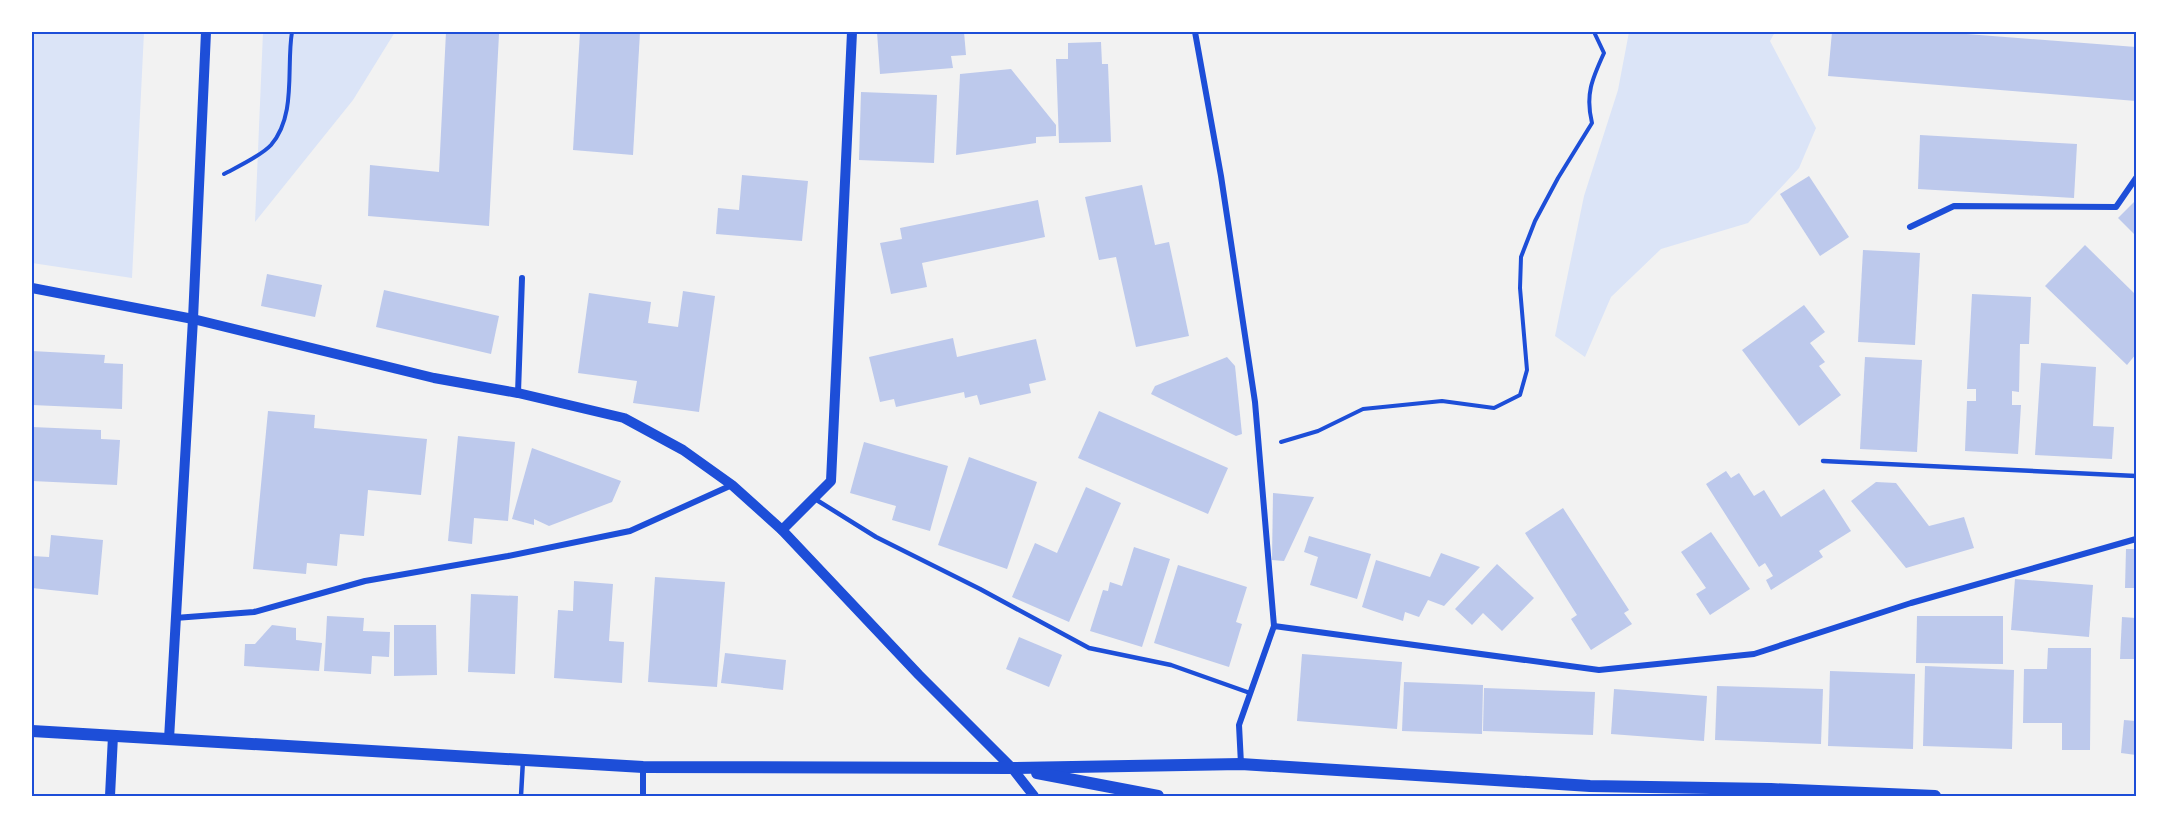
<svg xmlns="http://www.w3.org/2000/svg" width="2168" height="828" font-family="Mulish,sans-serif">
<style>
.green{fill:#dbe4f7}
.building{fill:#bdc9ec}
.lines{fill:none;stroke-linecap:round;stroke-linejoin:round}
.path{stroke:#1d4ed8;stroke-width:4}
.service{stroke:#1d4ed8;stroke-width:4.5}
.minor{stroke:#1d4ed8;stroke-width:6}
.tertiary{stroke:#1d4ed8;stroke-width:10}
.secondary{stroke:#1d4ed8;stroke-width:12}
.neatline{fill:none;stroke:#1d4ed8;stroke-width:2}
</style>
<rect width="100%" height="100%" fill="#f2f2f2"/>
<g class="green">
<polygon points="32,32 144,32 132,278 32,263"/>
<polygon points="263,32 395,32 353,100 255,222"/>
<polygon points="1629,32 1775,32 1770,41 1816,128 1799,168 1748,223 1661,249 1611,297 1585,357 1555,336 1584,196 1618,90"/>
</g>
<g class="building">
<polygon points="446,32 499,34 489,226 368,216 370,165 439,172"/>
<polygon points="580,32 640,32 633,155 573,150"/>
<polygon points="877,32 964,32 966,55 951,56 953,68 880,74"/>
<polygon points="1832,32 1941,32 2136,47 2136,101 1828,76"/>
<polygon points="1101,42 1102,64 1108,64 1111,142 1059,143 1056,59 1068,59 1068,43"/>
<polygon points="1011,69 1056,125 1056,136 1036,137 1036,143 956,155 960,74"/>
<polygon points="861,92 937,95 934,163 859,160"/>
<polygon points="1920,135 2077,144 2074,198 1918,189"/>
<polygon points="742,175 808,181 802,241 716,234 718,208 739,210"/>
<polygon points="1809,176 1849,237 1820,256 1780,194"/>
<polygon points="1142,185 1155,245 1169,242 1189,336 1136,347 1116,257 1099,260 1085,197"/>
<polygon points="1038,200 1045,237 922,263 927,287 891,294 880,243 902,239 900,228"/>
<polygon points="2136,200 2136,236 2118,218"/>
<polygon points="2085,245 2136,295 2136,354 2127,365 2045,286"/>
<polygon points="1863,250 1920,253 1915,345 1858,342"/>
<polygon points="267,274 322,285 315,317 261,306"/>
<polygon points="384,290 499,316 491,354 376,327"/>
<polygon points="683,291 715,296 699,412 633,403 637,381 578,373 589,293 651,302 648,323 678,327"/>
<polygon points="1972,294 2031,297 2029,344 2020,344 2019,392 2012,391 2012,405 2021,405 2018,454 1965,451 1967,401 1976,401 1976,389 1967,389"/>
<polygon points="1804,305 1825,332 1810,343 1825,362 1819,366 1841,395 1799,426 1742,350"/>
<polygon points="953,338 957,357 1036,339 1046,380 1029,384 1031,393 980,405 977,395 965,398 964,392 896,407 894,399 880,402 869,357"/>
<polygon points="32,351 105,355 104,363 123,364 122,409 32,405"/>
<polygon points="1227,357 1235,366 1242,434 1236,436 1151,394 1155,386"/>
<polygon points="1865,357 1922,360 1917,452 1860,449"/>
<polygon points="2041,363 2096,367 2093,426 2114,427 2112,459 2035,455"/>
<polygon points="268,411 315,415 314,428 427,439 421,495 368,490 364,536 340,534 337,566 307,563 306,574 253,569"/>
<polygon points="1099,411 1228,468 1208,514 1078,458"/>
<polygon points="32,427 101,430 101,439 120,440 117,485 32,481"/>
<polygon points="458,436 515,442 508,521 474,518 472,544 448,541"/>
<polygon points="864,442 948,466 930,531 892,520 896,506 850,493"/>
<polygon points="532,448 621,481 612,502 549,526 534,519 534,525 512,519"/>
<polygon points="969,457 1037,482 1007,569 938,545"/>
<polygon points="1726,471 1731,478 1739,473 1754,496 1764,490 1781,517 1824,489 1851,531 1819,551 1823,557 1771,590 1766,580 1773,576 1765,563 1759,567 1706,484"/>
<polygon points="1876,482 1896,483 1929,526 1964,517 1974,548 1906,568 1851,501"/>
<polygon points="1086,487 1121,503 1069,622 1012,597 1035,543 1057,553"/>
<polygon points="1273,493 1314,497 1284,561 1272,560"/>
<polygon points="1563,508 1629,610 1624,613 1632,624 1591,650 1571,619 1577,615 1525,533"/>
<polygon points="1711,532 1750,589 1710,615 1696,594 1706,588 1681,552"/>
<polygon points="51,535 103,540 98,595 32,588 32,556 49,557"/>
<polygon points="1309,536 1371,554 1357,599 1310,585 1318,557 1304,552"/>
<polygon points="1134,547 1170,559 1142,647 1090,631 1103,590 1108,591 1110,582 1122,586"/>
<polygon points="2126,549 2136,549 2136,588 2125,588"/>
<polygon points="1441,553 1480,567 1444,606 1428,600 1419,617 1405,612 1403,621 1362,607 1376,560 1430,577"/>
<polygon points="1497,564 1534,598 1502,631 1483,613 1472,625 1455,609"/>
<polygon points="1178,565 1247,587 1236,622 1242,624 1229,667 1154,643"/>
<polygon points="655,577 725,582 717,687 648,682"/>
<polygon points="2015,579 2093,585 2089,637 2011,630"/>
<polygon points="574,581 613,584 609,641 624,642 622,683 554,678 558,610 573,611"/>
<polygon points="471,594 518,596 515,674 468,672"/>
<polygon points="327,616 364,618 363,631 390,632 389,657 372,656 371,674 324,671"/>
<polygon points="1917,616 2003,616 2003,664 1916,663"/>
<polygon points="2122,617 2136,618 2136,659 2120,659"/>
<polygon points="272,625 296,628 296,640 322,643 319,671 244,666 245,644 255,644"/>
<polygon points="394,625 436,625 437,675 394,676"/>
<polygon points="1019,637 1062,655 1049,687 1006,669"/>
<polygon points="2048,648 2091,648 2090,750 2062,750 2062,723 2023,723 2024,669 2047,669"/>
<polygon points="725,653 786,660 783,690 721,683"/>
<polygon points="1302,654 1402,662 1397,729 1297,721"/>
<polygon points="1925,666 2014,670 2012,749 1923,746"/>
<polygon points="1830,671 1915,674 1913,749 1828,746"/>
<polygon points="1404,682 1483,685 1482,734 1402,731"/>
<polygon points="1717,686 1823,689 1821,744 1715,740"/>
<polygon points="1484,688 1595,692 1593,735 1483,731"/>
<polygon points="1614,689 1707,696 1704,741 1611,734"/>
<polygon points="2124,720 2136,721 2136,755 2121,753"/>
</g>
<g class="lines">
<g class="path">
<path d="M224 174C237 167 261 156 271 145 297 115 286 67 292 32"/>
<path d="M1281 442 1318 431 1363 409 1442 401 1494 408 1520 395 1527 370 1520 288 1521 257 1535 221 1558 178 1592 123C1585 95 1592 79 1604 53L1594 32"/>
</g>
<g class="service">
<polyline points="1823,461 2136,476"/>
<polyline points="815,499 876,537 980,589 1089,648 1171,665 1250,693"/>
<polyline points="521,796 523,760"/>
</g>
<g class="minor">
<polyline points="1195,32 1221,176 1255,402 1274,626"/>
<polyline points="1910,227 1954,206 2116,207 2136,178"/>
<polyline points="518,393 522,278"/>
<polyline points="175,618 254,612 365,581 508,556 630,531 732,485"/>
<polyline points="1241,764 1239,725 1274,626 1599,670 1754,654 1911,603 2136,539"/>
<polyline points="643,796 643,767"/>
</g>
<g class="tertiary">
<polyline points="32,288 193,319 434,378 518,393 624,418 683,450 732,485 782,530 919,675 1012,768 1034,796"/>
<polyline points="782,530 831,481 852,32"/>
<polyline points="169,739 193,319 206,32"/>
<polyline points="110,796 113,736"/>
</g>
<g class="secondary">
<polyline points="32,731 643,767 1012,768 1241,764 1590,786 1771,789 1935,796"/>
<polyline points="1037,773 1158,796"/>
</g>
</g>
<rect width="2168" height="828" fill="none" stroke="#ffffff" stroke-width="66"/>
<rect x="33" y="33" width="2102" height="762" class="neatline"/>
</svg>
